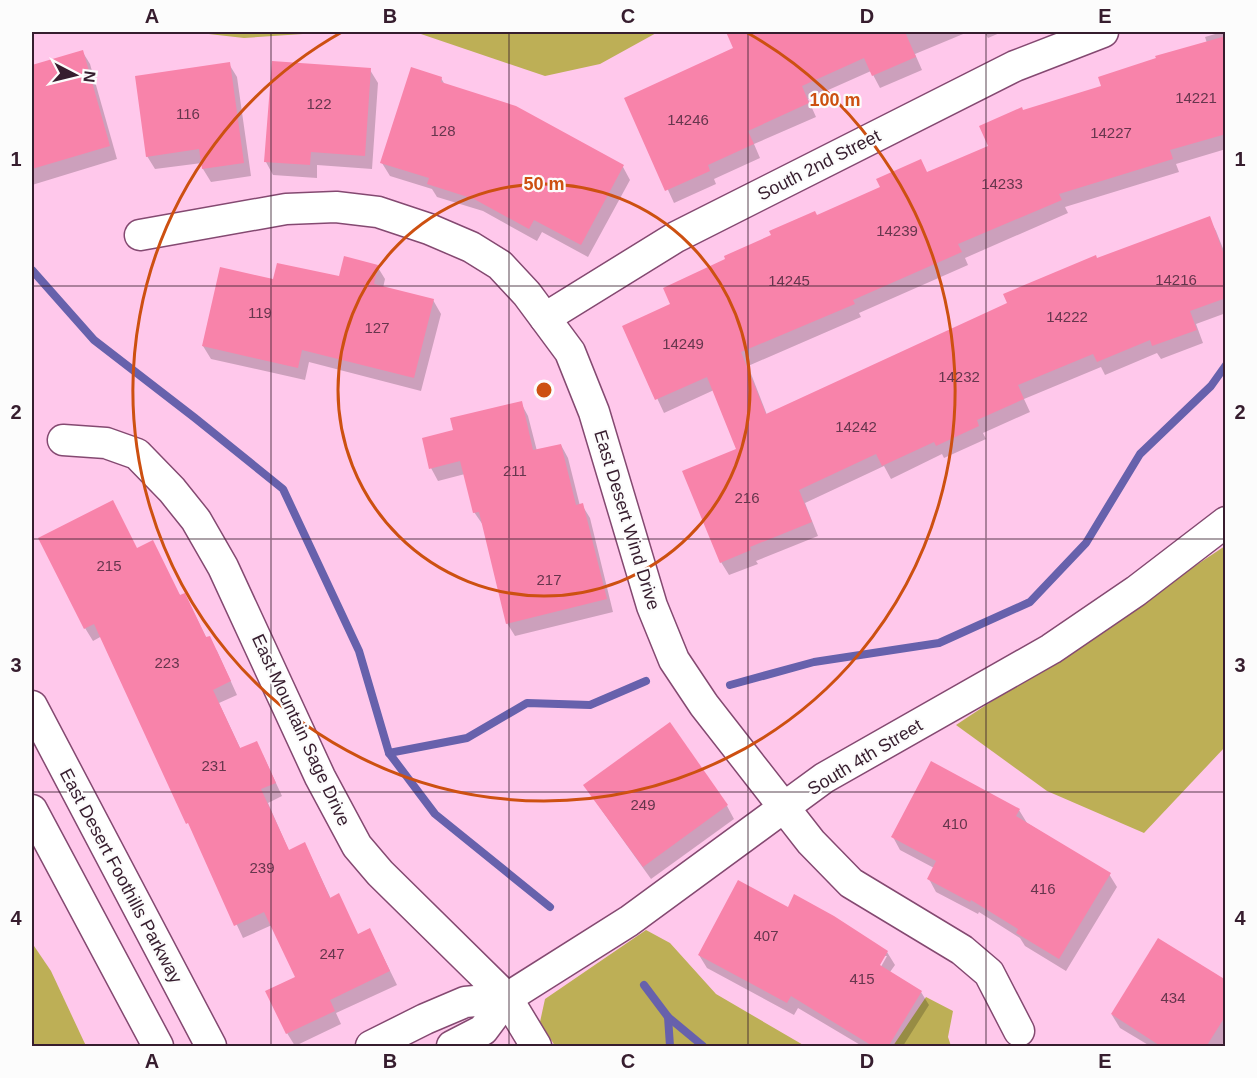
<svg xmlns="http://www.w3.org/2000/svg" width="1257" height="1078" font-family="Arial,sans-serif">
<style>
.green{fill:#bdaf56}
.shadow{fill:#0003;fill-rule:evenodd}
.lines{fill:none;stroke-linecap:round;stroke-linejoin:round}
.stream{stroke:#6761ac;stroke-width:8}
.building{fill:#f883aa}
.minor-casing{stroke:#844971;stroke-width:33}
.minor{stroke:#fff;stroke-width:30}
.grid{fill:none;stroke:#361d2e;stroke-width:1.5;stroke-opacity:0.55}
.ring{fill:none;stroke:#cd5011;stroke-width:3}
.labels{text-anchor:middle;dominant-baseline:central;stroke-width:4.5;stroke-linejoin:round;paint-order:stroke}
.number-label{font-size:15px;fill:#66364d}
.street-label{font-size:18px;fill:#361d2e;stroke:#fcfcfc}
.centre{fill:#cd5011;stroke:#fcfcfc;stroke-width:3}
.ring-label{font-size:18px;text-anchor:middle;font-weight:bold;fill:#cd5011;stroke:#fcfcfc;stroke-width:4.5;stroke-linejoin:round;paint-order:stroke}
.neatline{fill:none;stroke:#361d2e;stroke-width:2}
.grid-label{font-size:20px;text-anchor:middle;font-weight:bold;fill:#361d2e}
</style>
<rect width="100%" height="100%" fill="#ffc8eb"/>
<g class="green">
<polygon points="191,32 333,32 244,38"/>
<polygon points="415,32 658,32 600,64 545,76"/>
<polygon points="1225,546 1225,747 1144,833 1047,791 956,725"/>
<polygon points="646,930 670,943 716,994 805,1046 555,1046 540,1022 545,999"/>
<polygon points="32,943 51,971 86,1046 32,1046"/>
<polygon points="926,997 953,1011 948,1037 951,1046 893,1046"/>
</g>
<g class="shadow">
<polygon points="728,32 968,32 915,54 922,70 880,88 871,71 808,99 816,117 754,144 760,158 714,179 716,184 674,203 626,98 735,49"/>
<polygon points="984,32 1002,32 988,38"/>
<polygon points="1222,32 1226,32 1226,149 1176,164 1179,172 1065,207 1068,213 965,258 968,265 859,313 861,317 748,366 767,415 1009,304 1097,260 1209,218 1216,231 1226,256 1226,313 1196,324 1203,343 1161,359 1157,353 1105,375 1101,367 1024,399 1030,412 983,433 986,439 944,458 942,454 891,479 884,466 805,503 818,536 756,561 758,564 729,575 721,562 738,450 714,390 664,413 624,327 672,305 817,217 928,174 990,146 1023,111 1102,87 1207,43 1205,37"/>
<polygon points="82,51 90,64 117,159 32,185 32,66"/>
<polygon points="229,64 237,77 251,176 211,182 203,169 202,163 155,169 147,156"/>
<polygon points="370,70 378,83 372,169 317,165 317,178 273,175 266,162"/>
<polygon points="441,78 445,85 623,167 630,180 588,257 542,232 537,241 483,211 437,197 432,189 390,176 382,163"/>
<polygon points="377,266 385,279 383,288 433,300 441,314 421,391 309,362 305,380 211,359 203,346 274,280 340,278"/>
<polygon points="521,403 528,416 537,451 561,445 568,458 580,506 582,505 590,518 613,612 515,636 507,623 483,525 474,512 465,474 438,481 431,468 455,431"/>
<polygon points="137,550 181,596 185,595 207,639 217,651 237,695 219,703 241,750 263,755 282,796 268,803 289,851 305,844 331,899 358,935 370,930 397,985 336,1013 341,1024 295,1046 287,1033 297,978 272,925 243,938 102,636 93,641 85,628"/>
<polygon points="593,798 727,806 734,819 651,879"/>
<polygon points="1019,810 1027,823 1109,874 1117,887 1066,971 1025,946 1020,938 979,912 978,914 936,892 929,879 934,868 900,850 893,837"/>
<path d="M788 909 887 952 895 965 890 972 921 992 929 1005 903 1046H862L798 1008 794 1015 707 968 699 955ZM883 956H887L878 972 875 970Z"/>
<polygon points="1226,982 1226,1039 1221,1046 1150,1046 1120,1028 1112,1015"/>
</g>
<g class="lines">
<g class="stream">
<polyline points="32,270 94,340 195,418 283,489 359,651 389,753 435,814 550,907"/>
<polyline points="730,685 814,662 939,643 1030,602 1086,543 1140,454 1211,386 1226,365"/>
<polyline points="389,753 467,738 527,703 590,705 646,681"/>
<polyline points="644,985 668,1017 703,1046"/>
<polyline points="668,1017 670,1046"/>
</g>
</g>
<g class="building">
<polygon points="726,32 905,32 916,57 872,76 864,58 802,86 809,103 748,131 754,144 708,165 710,171 665,191 624,98 733,48"/>
<polygon points="1226,36 1226,134 1170,150 1173,159 1059,194 1062,200 958,244 962,252 853,300 855,304 741,352 766,414 1007,303 1003,294 1096,255 1097,258 1210,216 1226,260 1226,298 1190,311 1197,330 1152,346 1150,340 1097,362 1093,354 1018,385 1024,399 977,420 979,426 936,446 934,442 882,466 876,454 799,490 812,522 750,547 751,550 720,563 682,471 736,449 707,377 655,400 622,326 670,304 663,288 725,259 724,256 771,235 769,231 815,211 817,215 880,187 876,179 921,159 927,172 988,146 979,126 1022,107 1023,110 1101,86 1098,77 1156,58 1155,56"/>
<polygon points="83,50 110,146 32,169 32,65"/>
<polygon points="272,61 371,68 365,156 311,152 310,165 264,162"/>
<polygon points="230,62 244,163 202,169 199,149 146,157 135,76"/>
<polygon points="411,67 442,77 441,82 516,106 624,165 581,245 534,220 529,229 474,199 427,184 429,178 380,163"/>
<polygon points="344,256 378,265 374,284 434,299 414,378 302,350 298,368 202,346 220,267 273,279 277,263 339,276"/>
<polygon points="522,401 533,450 561,444 576,505 583,503 607,599 506,624 479,512 473,513 460,461 429,469 422,438 453,430 450,418"/>
<polygon points="113,500 137,548 153,540 180,595 185,593 206,637 210,636 231,681 213,690 240,748 257,741 276,783 261,789 289,850 305,842 330,898 339,893 358,934 370,928 390,971 330,1000 335,1011 286,1034 265,991 295,977 264,912 234,926 188,823 186,824 94,624 84,629 38,538"/>
<polygon points="670,722 728,805 643,867 583,785"/>
<polygon points="931,761 1020,809 1016,816 1111,873 1059,959 1016,933 1018,929 971,900 970,902 927,879 936,861 891,837"/>
<polygon points="738,880 788,907 794,894 834,916 888,951 880,965 922,991 888,1047 874,1047 791,996 787,1003 698,955"/>
<polygon points="1158,938 1226,980 1226,1015 1206,1047 1162,1047 1111,1014"/>
</g>
<g class="lines">
<defs>
<g id="minor">
<polyline points="140,235 286,209 336,207 378,212 429,229 471,247 500,265 527,294 570,352 594,412 652,606 674,660 704,705 811,842 851,883 962,950 989,973 1019,1031"/>
<polyline points="545,318 676,237 1015,66 1103,32"/>
<polyline points="63,440 106,443 137,454 172,490 196,520 223,567 320,777 357,846 380,873 507,998 536,1046"/>
<polyline points="32,706 211,1046"/>
<polyline points="32,810 158,1046"/>
<polyline points="371,1046 425,1019 465,1002 507,998"/>
<polyline points="452,1046 483,1030 507,998 629,921 824,778 1051,649 1136,591 1226,522"/>
</g>
</defs>
<use href="#minor" class="minor-casing"/>
<use href="#minor" class="minor"/>
</g>
<path class="grid" d="M271 32V1046M509 32V1046M748 32V1046M986 32V1046M32 286H1226M32 539H1226M32 792H1226"/>
<g class="ring">
<circle cx="544" cy="390" r="206"/>
<path d="M746 32A411 411 0 1 1 342 32"/>
</g>
<g class="labels">
<g class="number-label">
<text x="1196" y="97">14221</text>
<text x="319" y="103">122</text>
<text x="188" y="113">116</text>
<text x="688" y="119">14246</text>
<text x="443" y="130">128</text>
<text x="1111" y="132">14227</text>
<text x="1002" y="183">14233</text>
<text x="897" y="230">14239</text>
<text x="1176" y="279">14216</text>
<text x="789" y="280">14245</text>
<text x="260" y="312">119</text>
<text x="1067" y="316">14222</text>
<text x="377" y="327">127</text>
<text x="683" y="343">14249</text>
<text x="959" y="376">14232</text>
<text x="856" y="426">14242</text>
<text x="515" y="470">211</text>
<text x="747" y="497">216</text>
<text x="109" y="565">215</text>
<text x="549" y="579">217</text>
<text x="167" y="662">223</text>
<text x="214" y="765">231</text>
<text x="643" y="804">249</text>
<text x="955" y="823">410</text>
<text x="262" y="867">239</text>
<text x="1043" y="888">416</text>
<text x="766" y="935">407</text>
<text x="332" y="953">247</text>
<text x="862" y="978">415</text>
<text x="1173" y="997">434</text>
</g>
<g class="street-label">
<text transform="translate(819 165) rotate(-27)">South 2nd Street</text>
<text transform="translate(627 520) rotate(73)">East Desert Wind Drive</text>
<text transform="translate(301 730) rotate(65)">East Mountain Sage Drive</text>
<text transform="translate(865 757) rotate(-31)">South 4th Street</text>
<text transform="translate(121 876) rotate(62)">East Desert Foothills Parkway</text>
</g>
</g>
<circle cx="544" cy="390" r="9" class="centre"/>
<g class="ring-label">
<text x="835" y="106">100 m</text>
<text x="544" y="190">50 m</text>
</g>
<rect width="1257" height="1078" fill="none" stroke="#fcfcfc" stroke-width="66"/>
<g transform="translate(75 75) rotate(97)" stroke="#fcfcfc" stroke-width="4.5" paint-order="stroke">
<path d="M0-4.5L10 22L0 15L-10 22Z" fill="#361d2e"/>
<text y="-9" font-size="16" font-weight="bold" text-anchor="middle" fill="#361d2e">N</text>
</g>
<rect x="33" y="33" width="1191" height="1012" class="neatline"/>
<g class="grid-label">
<text x="152" y="23">A</text>
<text x="390" y="23">B</text>
<text x="628" y="23">C</text>
<text x="867" y="23">D</text>
<text x="1105" y="23">E</text>
<text x="16" y="166">1</text>
<text x="1240" y="166">1</text>
<text x="16" y="419">2</text>
<text x="1240" y="419">2</text>
<text x="16" y="672">3</text>
<text x="1240" y="672">3</text>
<text x="16" y="925">4</text>
<text x="1240" y="925">4</text>
<text x="152" y="1068">A</text>
<text x="390" y="1068">B</text>
<text x="628" y="1068">C</text>
<text x="867" y="1068">D</text>
<text x="1105" y="1068">E</text>
</g>
</svg>
